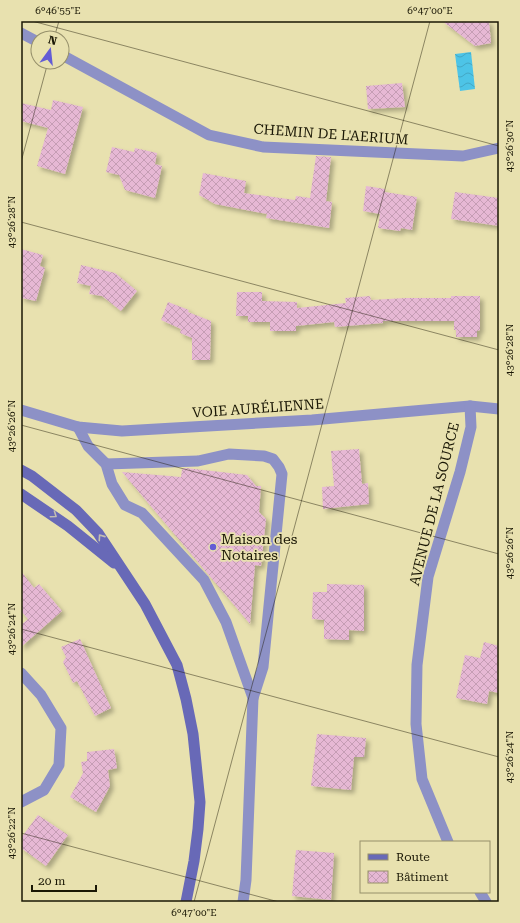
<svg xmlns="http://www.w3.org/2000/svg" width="520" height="923" font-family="'Roboto Serif',serif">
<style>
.water{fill:url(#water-waves)}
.building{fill:url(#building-cross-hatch);filter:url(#shadow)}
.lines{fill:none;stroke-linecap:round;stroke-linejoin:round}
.service{stroke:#8d91c6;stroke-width:11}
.minor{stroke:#8d91c6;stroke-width:11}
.secondary{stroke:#6869b7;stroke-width:11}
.oneway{stroke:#c2bdb1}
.ticks{fill:none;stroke:#1a1705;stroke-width:1;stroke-opacity:0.45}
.poi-dot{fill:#635cd5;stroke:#e8e1af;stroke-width:1.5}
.labels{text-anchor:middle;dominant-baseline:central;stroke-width:3.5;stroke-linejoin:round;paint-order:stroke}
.street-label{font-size:14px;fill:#1a1705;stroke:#e8e1af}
.poi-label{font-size:14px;fill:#1a1705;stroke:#e8e1af;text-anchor:start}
.neatline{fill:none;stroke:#1a1705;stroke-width:1.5}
.ticks-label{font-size:10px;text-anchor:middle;fill:#1a1705}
</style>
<defs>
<pattern id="water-waves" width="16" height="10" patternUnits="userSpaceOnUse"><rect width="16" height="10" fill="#4dc4e7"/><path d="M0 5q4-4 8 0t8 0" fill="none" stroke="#43a8c5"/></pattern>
<pattern id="building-cross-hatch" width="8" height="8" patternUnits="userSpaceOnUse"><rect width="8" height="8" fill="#e6b8d4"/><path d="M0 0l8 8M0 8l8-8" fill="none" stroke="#c59db4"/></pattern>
<filter id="shadow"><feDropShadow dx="3.5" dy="3.5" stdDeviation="2" flood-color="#0004"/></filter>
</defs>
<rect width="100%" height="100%" fill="#e8e1af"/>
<polygon class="water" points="471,52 475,89 460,91 455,54"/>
<g class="building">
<polygon points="442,21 489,21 491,43 475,46"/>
<polygon points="402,83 405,107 368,109 366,86"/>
<polygon points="53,100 83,107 65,174 37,166 48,128 21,121 21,103 51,110"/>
<polygon points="112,147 134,152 135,148 157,153 155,164 162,166 155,198 125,190 119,175 106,172"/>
<polygon points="316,156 331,157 326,201 332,202 329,228 266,218 267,214 215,204 199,195 203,173 246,181 244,193 295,200 296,196 310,198"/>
<polygon points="366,186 385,189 385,192 417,197 412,230 401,228 400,231 378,228 380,214 363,211"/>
<polygon points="455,192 499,198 499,226 451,219"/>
<polygon points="21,249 43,255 40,266 45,268 36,301 21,298"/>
<polygon points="81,265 115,273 137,291 121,311 102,296 89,294 91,286 77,283"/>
<polygon points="237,292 262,292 262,301 297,302 297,308 346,303 345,298 370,296 371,300 406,298 451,298 451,296 480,296 480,330 477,331 477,337 456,337 456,330 454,330 454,321 383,321 383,323 335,327 334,322 296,326 296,331 270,331 270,322 248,322 248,316 236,316"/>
<polygon points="168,302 189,310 188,312 211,321 210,360 192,360 192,338 180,333 181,329 161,320"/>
<polygon points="359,449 362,484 368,483 369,504 323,509 322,487 334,486 331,451"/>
<polygon points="186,468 247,475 256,486 261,486 259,512 266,519 261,566 255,565 250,624 122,472 181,477 182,469"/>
<polygon points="21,571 34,588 39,584 62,611 21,647 21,625 28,619 21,611"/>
<polygon points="327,584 364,585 364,631 349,630 349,640 324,639 324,620 312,619 313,592 327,592"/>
<polygon points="80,639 111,708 95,716 77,681 73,683 63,662 66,657 61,647"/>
<polygon points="484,642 499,646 499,693 489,691 487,704 456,698 465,655 480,658"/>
<polygon points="317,734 366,738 364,757 354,757 351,790 311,786"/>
<polygon points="114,749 117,768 108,770 110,786 96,812 70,797 83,773 81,762 87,761 87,752"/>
<polygon points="38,815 68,835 46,866 21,848 21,838"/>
<polygon points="296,850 334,853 331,900 292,896"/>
</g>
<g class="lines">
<g class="service">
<polyline points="78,427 88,446 106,464 112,484 125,505 142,513 204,580 226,622 253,698 246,880 243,902"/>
<polyline points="106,464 198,461 229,454 264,456 273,459 279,467 282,474 263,667 253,698"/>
</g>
<g class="minor">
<polyline points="21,33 38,42"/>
<polyline points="62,55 209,135 263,147 463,156 499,148"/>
<polyline points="21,410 78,427 122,431 312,420 470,406 499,409"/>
<polyline points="21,673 41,695 61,728 59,765 44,790 21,802"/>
<polyline points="448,842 422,779 416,724 417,665 428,577 460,472 471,427 470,406"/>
<polyline points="480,892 486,902"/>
</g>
<g class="secondary">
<polyline points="21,470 32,476 76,510 98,533 145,604 177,665 186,699 193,734 200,802 198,829 194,861 186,902"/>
<polyline points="21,494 68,526 114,563"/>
</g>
</g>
<defs><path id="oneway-chevron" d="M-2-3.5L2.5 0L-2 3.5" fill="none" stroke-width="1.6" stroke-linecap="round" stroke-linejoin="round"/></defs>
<g class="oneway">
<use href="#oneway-chevron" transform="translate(54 515) rotate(35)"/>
<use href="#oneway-chevron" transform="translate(101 537) rotate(-125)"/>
</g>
<path class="ticks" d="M32 21 499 146M54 38 59 21M21 162 48 62M21 222 499 350M21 425 499 554M21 629 499 757M21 833 279 902M194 902 430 21"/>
<circle class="poi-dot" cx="213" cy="547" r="4"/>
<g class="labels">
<g class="street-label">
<text transform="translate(331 134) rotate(4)">CHEMIN DE L'AERIUM</text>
<text transform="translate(258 408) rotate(-4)">VOIE AURÉLIENNE</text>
<text transform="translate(434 504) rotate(-76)">AVENUE DE LA SOURCE</text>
</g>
<g class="poi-label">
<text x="221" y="539">Maison des<tspan x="221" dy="16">Notaires</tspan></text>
</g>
</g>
<rect width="520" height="923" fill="none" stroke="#e8e1af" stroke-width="44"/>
<rect x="360" y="841" width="130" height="52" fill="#e8e1af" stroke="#96906b"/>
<rect x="368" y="854" width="20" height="6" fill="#6869b7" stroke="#96906b"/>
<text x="396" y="861" font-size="12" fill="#1a1705">Route</text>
<rect x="368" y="871" width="20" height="12" fill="url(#building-cross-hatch)" stroke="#96906b"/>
<text x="396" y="881" font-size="12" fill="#1a1705">Bâtiment</text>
<g transform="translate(50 50) rotate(15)"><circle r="19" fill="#e8e1af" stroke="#96906b"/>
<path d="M0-3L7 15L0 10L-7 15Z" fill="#635cd5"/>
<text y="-6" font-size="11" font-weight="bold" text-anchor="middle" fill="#1a1705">N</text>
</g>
<path d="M32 885v6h64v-6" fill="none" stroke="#1a1705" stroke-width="2"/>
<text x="38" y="885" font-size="12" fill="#1a1705" stroke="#e8e1af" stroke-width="3" paint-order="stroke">20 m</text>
<rect x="22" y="22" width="476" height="879" class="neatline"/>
<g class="ticks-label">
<text x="58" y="14">6°46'55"E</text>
<text x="430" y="14">6°47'00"E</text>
<text transform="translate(509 146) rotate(-90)" y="4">43°26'30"N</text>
<text transform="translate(11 222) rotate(-90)" y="4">43°26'28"N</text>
<text transform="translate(509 350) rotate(-90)" y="4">43°26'28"N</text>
<text transform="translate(11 426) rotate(-90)" y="4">43°26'26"N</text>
<text transform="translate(509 553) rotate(-90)" y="4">43°26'26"N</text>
<text transform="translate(11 629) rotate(-90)" y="4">43°26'24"N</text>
<text transform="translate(509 757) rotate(-90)" y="4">43°26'24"N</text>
<text transform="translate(11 833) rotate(-90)" y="4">43°26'22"N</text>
<text x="194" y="916">6°47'00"E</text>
</g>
</svg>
